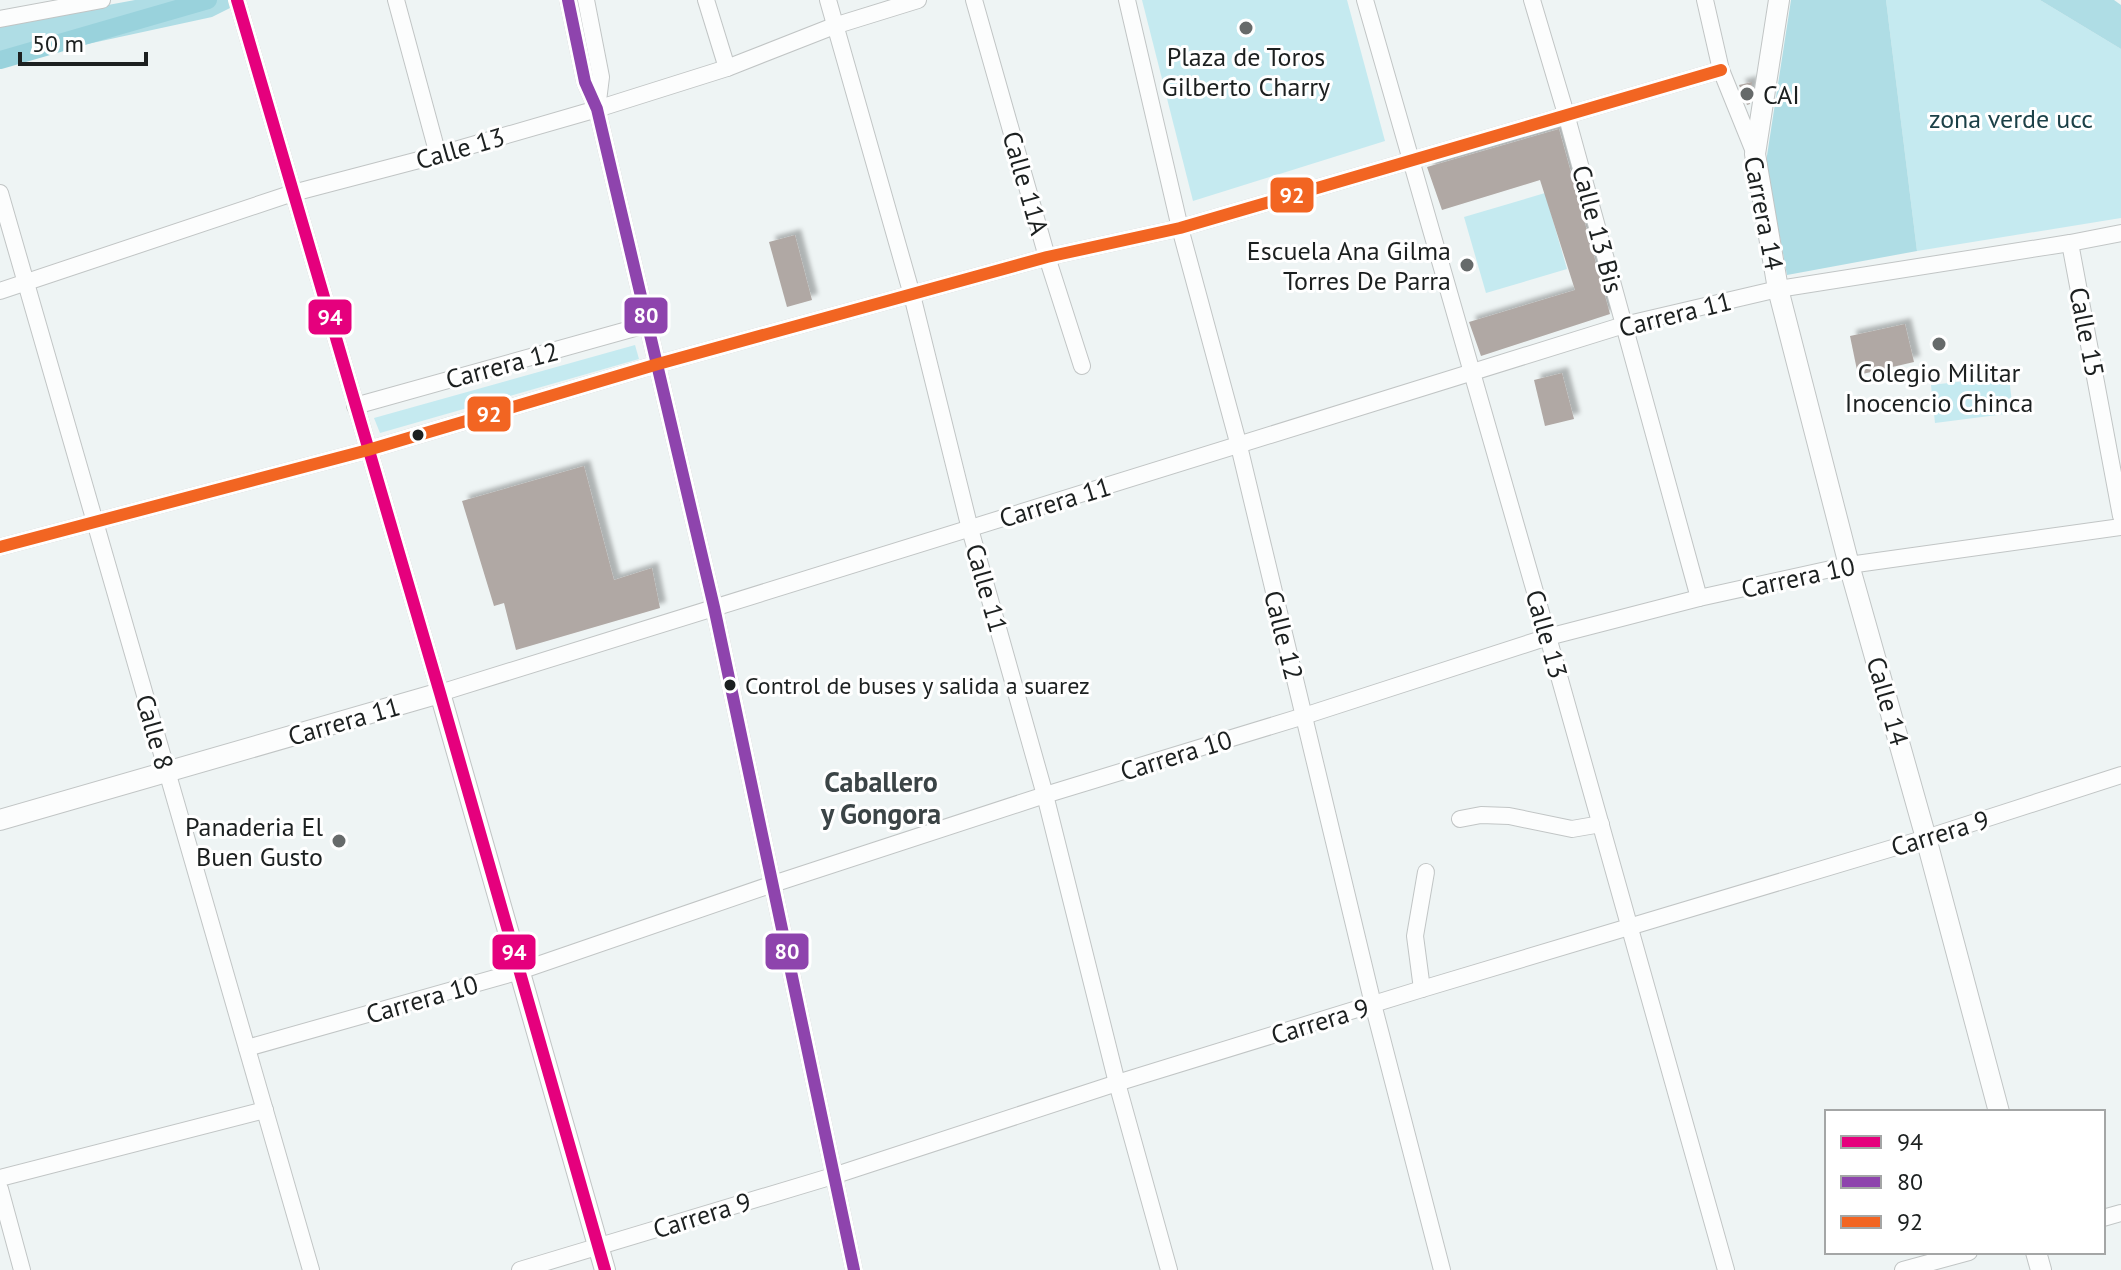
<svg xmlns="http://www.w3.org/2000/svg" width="2121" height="1270" font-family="'PT Sans',sans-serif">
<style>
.green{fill:#c5eaf0}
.forest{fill:#afdde5}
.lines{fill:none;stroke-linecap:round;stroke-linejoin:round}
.canal{stroke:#99d2dc;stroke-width:18}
.building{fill:#b0a8a4;filter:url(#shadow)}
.minor-casing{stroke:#c1c5c5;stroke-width:18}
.tertiary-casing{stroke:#c1c5c5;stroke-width:22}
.minor{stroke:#fcfdfd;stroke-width:16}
.tertiary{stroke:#fcfdfd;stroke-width:20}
.bus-1-casing{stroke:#fff;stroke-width:18}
.bus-2-casing{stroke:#fff;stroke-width:18}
.bus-3-casing{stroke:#fff;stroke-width:18}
.bus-1{stroke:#e5007d;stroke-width:12}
.bus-2{stroke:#8e44ad;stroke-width:12}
.bus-3{stroke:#f26522;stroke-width:12}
.poi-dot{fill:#666a6a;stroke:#fff;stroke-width:3}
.bus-dot{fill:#1c2020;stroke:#fff;stroke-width:3}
.labels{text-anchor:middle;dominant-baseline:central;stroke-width:6;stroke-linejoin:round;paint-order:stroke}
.bus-label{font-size:24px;fill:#1c2020;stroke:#fff;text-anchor:start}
.poi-label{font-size:26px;fill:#1c2020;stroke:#fff}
.park-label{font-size:26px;fill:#1b4047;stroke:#fff}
.street-label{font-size:26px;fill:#1c2020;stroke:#fff}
.neighbourhood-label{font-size:28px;font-weight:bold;fill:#3b4446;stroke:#fff}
.line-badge{stroke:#fff;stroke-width:3}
.badge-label{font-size:22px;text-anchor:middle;font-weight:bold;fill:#fff}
</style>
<defs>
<filter id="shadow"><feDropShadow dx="6" dy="-6" stdDeviation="2" flood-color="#0004"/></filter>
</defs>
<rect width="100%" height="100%" fill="#eef4f4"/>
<g class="green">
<polygon points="1142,0 1347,0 1385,141 1193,201"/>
<polygon points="1886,0 2040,0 2121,49 2121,218 1917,251"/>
<polygon points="1545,193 1567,269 1486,293 1464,217"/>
<polygon points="635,345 639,359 380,433 374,418"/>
<polygon points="2009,376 2013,413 1935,423 1931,385"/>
</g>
<g class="forest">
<polygon points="135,0 233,0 238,4 212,17 0,63 0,25"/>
<polygon points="1791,0 1886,0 1917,251 1787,275 1766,162"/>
<polygon points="2040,0 2114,0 2121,5 2121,49"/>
</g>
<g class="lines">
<polyline class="canal" points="0,60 208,0"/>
</g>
<g class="building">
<polygon points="1752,82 1750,104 1747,105 1739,85"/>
<polygon points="1559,129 1610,314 1481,356 1469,322 1575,290 1540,180 1442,210 1427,167"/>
<polygon points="795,235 812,300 787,307 769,242"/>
<polygon points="1905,324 1914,362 1858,375 1850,336"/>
<polygon points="1562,373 1574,419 1545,426 1534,380"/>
<polygon points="584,466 614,580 652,568 660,608 516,650 504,603 494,606 462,501"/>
</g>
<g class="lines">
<defs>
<g id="minor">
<polyline points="237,0 440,693 1624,325 1778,289 2070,243 2121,233"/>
<polyline points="396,0 438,155"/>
<polyline points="568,0 585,82 597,109 714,607 854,1270"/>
<polyline points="586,0 601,77 597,109"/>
<polyline points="706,0 727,68"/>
<polyline points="828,0 912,295 970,529 1045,795 1117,1083 1169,1270"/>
<polyline points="974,0 1047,257 1082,366"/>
<polyline points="1127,0 1180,228 1239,446 1373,1004 1442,1270"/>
<polyline points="1365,0 1548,637 1726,1270"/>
<polyline points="1532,0 1566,114 1699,598"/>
<polyline points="1705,0 1721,70 1755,154"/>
<polyline points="0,19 102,0"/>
<polyline points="0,193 311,1270"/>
<polyline points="2070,243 2121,516"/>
<polyline points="0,291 293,193 438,155 597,109 727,68 834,26 918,0"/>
<polyline points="355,406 649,324"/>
<polyline points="0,547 368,450 658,364 1047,257 1180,228 1721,70"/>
<polyline points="1460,819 1481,815 1509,816 1572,829 1601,824"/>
<polyline points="1422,989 1415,936 1426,872"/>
<polyline points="247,1048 520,971 773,884 1045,795 1304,716 1548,637 1699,598 1849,565 2121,527"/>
<polyline points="0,1178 265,1110"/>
<polyline points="0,1189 22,1270"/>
<polyline points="2103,1218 2121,1213"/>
<polyline points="520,1270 833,1176 1117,1083 1422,989 1926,838 2121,775"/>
<polyline points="1903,1270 1969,1252"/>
</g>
<g id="tertiary">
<polyline points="1779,0 1755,154 1778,289 1849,565 1926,838 1999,1112"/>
<polyline points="0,820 440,693 605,1270"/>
<polyline points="2036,1252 2041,1270"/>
</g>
</defs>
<use href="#minor" class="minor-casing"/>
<use href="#tertiary" class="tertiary-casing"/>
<use href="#minor" class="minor"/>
<use href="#tertiary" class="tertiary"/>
<defs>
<polyline id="bus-1" points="237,0 440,693 605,1270"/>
<polyline id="bus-2" points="568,0 585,82 597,109 714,607 854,1270"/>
<polyline id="bus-3" points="0,547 368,450 658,364 1047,257 1180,228 1721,70"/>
</defs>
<use href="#bus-1" class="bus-1-casing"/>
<use href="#bus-2" class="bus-2-casing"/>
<use href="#bus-3" class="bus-3-casing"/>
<use href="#bus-1" class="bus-1"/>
<use href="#bus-2" class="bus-2"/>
<use href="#bus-3" class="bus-3"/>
</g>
<g class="poi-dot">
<circle cx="1246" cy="28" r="8"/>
<circle cx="1747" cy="94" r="8"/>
<circle cx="1467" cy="265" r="8"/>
<circle cx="1939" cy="344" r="8"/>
<circle cx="339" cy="841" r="8"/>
</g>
<g class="bus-dot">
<circle cx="418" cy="435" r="7"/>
<circle cx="730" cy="685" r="7"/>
</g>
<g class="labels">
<g class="bus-label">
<text x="745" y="685">Control de buses y salida a suarez</text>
</g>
<g class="poi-label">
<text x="1246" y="56">Plaza de Toros<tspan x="1246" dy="30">Gilberto Charry</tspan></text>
<text x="1763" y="94" text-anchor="start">CAI</text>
<text x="1451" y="250" text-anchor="end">Escuela Ana Gilma<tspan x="1451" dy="30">Torres De Parra</tspan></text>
<text x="1939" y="372">Colegio Militar<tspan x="1939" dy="30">Inocencio Chinca</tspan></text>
<text x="323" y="826" text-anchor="end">Panaderia El<tspan x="323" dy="30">Buen Gusto</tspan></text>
</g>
<g class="park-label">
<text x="2011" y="118">zona verde ucc</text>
</g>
<g class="street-label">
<text transform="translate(460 148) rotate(-16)">Calle 13</text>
<text transform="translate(1026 183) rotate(74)">Calle 11A</text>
<text transform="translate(1764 213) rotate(79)">Carrera 14</text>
<text transform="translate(1598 229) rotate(75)">Calle 13 Bis</text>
<text transform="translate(1675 314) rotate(-14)">Carrera 11</text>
<text transform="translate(2087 332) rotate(79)">Calle 15</text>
<text transform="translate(502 365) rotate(-15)">Carrera 12</text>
<text transform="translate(1055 502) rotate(-17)">Carrera 11</text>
<text transform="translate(1798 577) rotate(-12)">Carrera 10</text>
<text transform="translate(987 588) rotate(74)">Calle 11</text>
<text transform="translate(1547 634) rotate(74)">Calle 13</text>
<text transform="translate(1284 635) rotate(76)">Calle 12</text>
<text transform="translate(1888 701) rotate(74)">Calle 14</text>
<text transform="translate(344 721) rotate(-16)">Carrera 11</text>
<text transform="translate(155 732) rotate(74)">Calle 8</text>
<text transform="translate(1176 755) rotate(-17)">Carrera 10</text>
<text transform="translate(1940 833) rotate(-17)">Carrera 9</text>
<text transform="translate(422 999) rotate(-16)">Carrera 10</text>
<text transform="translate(1320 1021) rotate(-17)">Carrera 9</text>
<text transform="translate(702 1215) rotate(-17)">Carrera 9</text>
</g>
<g class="neighbourhood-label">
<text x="881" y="781">Caballero<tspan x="881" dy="32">y Gongora</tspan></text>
</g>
</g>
<g class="line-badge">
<rect x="1269" y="176" width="46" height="38" rx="8" fill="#f26522"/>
<rect x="623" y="296" width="46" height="39" rx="8" fill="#8e44ad"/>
<rect x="307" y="298" width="46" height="38" rx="8" fill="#e5007d"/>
<rect x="466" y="395" width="46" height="38" rx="8" fill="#f26522"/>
<rect x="764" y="932" width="46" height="39" rx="8" fill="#8e44ad"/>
<rect x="491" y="933" width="46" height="38" rx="8" fill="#e5007d"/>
</g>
<g class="badge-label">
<text x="1292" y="203">92</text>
<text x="646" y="323">80</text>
<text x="330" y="325">94</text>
<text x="489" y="422">92</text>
<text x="787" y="959">80</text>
<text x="514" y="960">94</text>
</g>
<rect x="1825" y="1110" width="280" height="144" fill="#ffffff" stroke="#a4a6a6" stroke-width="2"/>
<rect x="1841" y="1136" width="40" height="12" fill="#e5007d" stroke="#a4a6a6" stroke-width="2"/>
<text x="1897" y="1150" font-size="24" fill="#1c2020">94</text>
<rect x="1841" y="1176" width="40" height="12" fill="#8e44ad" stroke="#a4a6a6" stroke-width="2"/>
<text x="1897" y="1190" font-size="24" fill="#1c2020">80</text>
<rect x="1841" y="1216" width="40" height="12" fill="#f26522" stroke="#a4a6a6" stroke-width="2"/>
<text x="1897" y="1230" font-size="24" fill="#1c2020">92</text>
<path d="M20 52v12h126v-12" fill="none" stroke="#1c2020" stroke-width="4"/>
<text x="32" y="52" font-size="24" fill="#1c2020" stroke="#ffffff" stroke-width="6" paint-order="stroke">50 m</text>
</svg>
